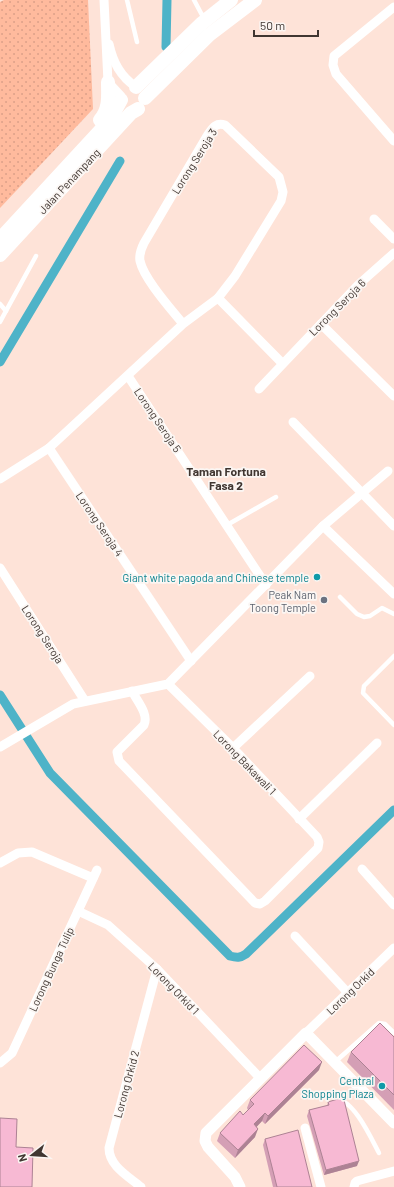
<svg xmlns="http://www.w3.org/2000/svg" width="394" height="1187" font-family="Barlow,sans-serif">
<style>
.grass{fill:url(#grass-dots)}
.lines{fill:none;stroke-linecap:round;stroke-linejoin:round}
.canal{stroke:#4eb3c8;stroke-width:9}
.service{stroke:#fff;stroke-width:4.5}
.minor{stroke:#fff;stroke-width:9}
.tertiary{stroke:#fff;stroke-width:11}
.primary{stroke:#fff;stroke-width:14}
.wall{fill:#d49fb5}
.shaded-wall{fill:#ad8294}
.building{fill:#f7b9d3;stroke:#ad8294}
.culture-dot{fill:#0f9aa8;stroke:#fbf6f3;stroke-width:1.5}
.worship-dot{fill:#6b7280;stroke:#fbf6f3;stroke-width:1.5}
.labels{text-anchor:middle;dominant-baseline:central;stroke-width:3.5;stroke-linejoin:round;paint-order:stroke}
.street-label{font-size:11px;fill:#403631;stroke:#fbf6f3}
.culture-label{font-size:11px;fill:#0d838f;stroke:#fbf6f3;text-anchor:end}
.worship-label{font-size:11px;fill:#5b616d;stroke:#fbf6f3;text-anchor:end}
.neighbourhood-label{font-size:12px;font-weight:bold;fill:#403631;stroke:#fbf6f3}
</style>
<defs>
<pattern id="grass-dots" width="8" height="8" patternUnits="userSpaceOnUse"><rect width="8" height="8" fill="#ffba9d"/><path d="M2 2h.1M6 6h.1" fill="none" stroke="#dca088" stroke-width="1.8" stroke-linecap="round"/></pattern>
</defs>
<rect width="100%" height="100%" fill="#fee3d8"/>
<polygon class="grass" points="4,0 88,0 93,109 0,208 0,2"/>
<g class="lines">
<g class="canal">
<polyline points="166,47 167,0"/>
<polyline points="0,362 120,161"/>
<path d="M0 695 50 773 230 956C237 958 240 958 246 954L394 810"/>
</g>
<g class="service">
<polyline points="127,0 137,42"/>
<polyline points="194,0 202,15 206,15"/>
<polyline points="0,304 6,311"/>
<polyline points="0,322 36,256"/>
<polyline points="227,525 276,497"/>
<polyline points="340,597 357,614 364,617 370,616 382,608 394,614"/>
<polyline points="394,656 364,686 363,693 394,725"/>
<polyline points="335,1062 379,1023 385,1024 394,1033"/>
<path d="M336 1099C354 1100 371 1138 379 1153"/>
</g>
<g class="minor">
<polyline points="104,0 108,82 121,96"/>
<polyline points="394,7 334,56 333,65 336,74 394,141"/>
<path d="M109 44C113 62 120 76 136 87"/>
<polyline points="374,219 394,239"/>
<polyline points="218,298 282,363"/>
<polyline points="321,324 394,396"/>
<polyline points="128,376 266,585"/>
<polyline points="259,389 358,285 394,253"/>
<polyline points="293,422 394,526"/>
<polyline points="49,448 191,661"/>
<path d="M0 479 49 448 183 324 218 298 235 276 281 201 283 192 279 177 225 125C215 122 212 129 207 136L144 243C141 249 139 255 140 261 144 279 171 309 183 324"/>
<polyline points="323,526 394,594"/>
<polyline points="0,568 85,701"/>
<path d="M132 691C137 701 149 714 144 725L117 752 119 761 255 903 260 904 265 901 318 848 319 842 317 837 233 748 168 684"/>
<polyline points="0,747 73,704 168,684 323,526 388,471"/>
<polyline points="233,748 310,676"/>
<polyline points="299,819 377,743"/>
<polyline points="0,863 18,853 32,852 93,878"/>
<polyline points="362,869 394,905"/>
<polyline points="78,911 108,925 157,969 260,1078"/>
<polyline points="295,936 348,993"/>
<polyline points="306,1033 394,948"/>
<polyline points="0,1063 12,1053 97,870"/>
<polyline points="305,1128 321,1187"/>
<path d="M141 1187C128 1176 109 1166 109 1148L157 969"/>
<polyline points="354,1187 355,1183 357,1181 394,1171"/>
</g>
<polyline class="tertiary" points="240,1187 235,1177 208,1147 205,1141 206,1133 306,1033 394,1123"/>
<g class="primary">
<polyline points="136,87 201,24 231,0"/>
<polyline points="145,98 209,35 255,0"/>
<path d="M100 120C110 108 108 96 108 82"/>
<polyline points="0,239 110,120 121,100"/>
<polyline points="0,255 131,113 138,109"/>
</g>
</g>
<g class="wall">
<polygon points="394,1037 394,1110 347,1062 351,1052"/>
<polygon points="319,1070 265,1124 262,1121 256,1127 255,1137 235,1158 217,1141 220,1133 243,1115 248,1110 247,1108 250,1100"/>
<polygon points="328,1102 357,1166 324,1175 307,1116 309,1110 327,1106"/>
<polygon points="265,1139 312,1187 273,1187 263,1145"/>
</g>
<g class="shaded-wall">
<polygon points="322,1062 319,1070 265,1124 268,1116"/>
<polygon points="265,1113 262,1121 251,1133 254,1124"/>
<polygon points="258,1129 255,1137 235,1158 238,1150"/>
<polygon points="359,1161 357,1166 324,1175 326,1170"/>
</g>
<g class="building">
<polygon points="380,1023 394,1037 394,1095 351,1052"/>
<polygon points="304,1045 322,1062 268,1116 265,1113 254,1124 258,1129 238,1150 220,1133 240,1111 243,1115 254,1104 250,1100"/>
<polygon points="341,1098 344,1100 359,1161 326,1170 309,1110 329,1105 328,1102"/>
<polygon points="0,1118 17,1119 16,1147 33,1148 32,1187 0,1187"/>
<polygon points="298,1130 312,1187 277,1187 265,1139"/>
</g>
<g class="culture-dot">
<circle cx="317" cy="577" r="4"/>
<circle cx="382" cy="1086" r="4"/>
</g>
<circle class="worship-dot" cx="324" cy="600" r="4"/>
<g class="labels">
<g class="street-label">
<text transform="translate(194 161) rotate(-58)">Lorong Seroja 3</text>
<text transform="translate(69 181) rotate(-47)">Jalan Penampang</text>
<text transform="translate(337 307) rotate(-45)">Lorong Seroja 6</text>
<text transform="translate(158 420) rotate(56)">Lorong Seroja 5</text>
<text transform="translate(100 524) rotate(56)">Lorong Seroja 4</text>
<text transform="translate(43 634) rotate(57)">Lorong Seroja</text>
<text transform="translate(245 762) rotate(46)">Lorong Bakawali 1</text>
<text transform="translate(51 969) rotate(-65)">Lorong Bunga Tulip</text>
<text transform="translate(174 988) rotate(46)">Lorong Orkid 1</text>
<text transform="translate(350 991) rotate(-44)">Lorong Orkid</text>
<text transform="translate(126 1084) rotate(-75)">Lorong Orkid 2</text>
</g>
<g class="culture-label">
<text x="309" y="577">Giant white pagoda and Chinese temple</text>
<text x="374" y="1080">Central<tspan x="374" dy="13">Shopping Plaza</tspan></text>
</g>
<g class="worship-label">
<text x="316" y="594">Peak Nam<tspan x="316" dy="13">Toong Temple</tspan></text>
</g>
<g class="neighbourhood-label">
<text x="226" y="471">Taman Fortuna<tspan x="226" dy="14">Fasa 2</tspan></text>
</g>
</g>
<g transform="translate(32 1155) rotate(253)" stroke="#fbf6f3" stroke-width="3" paint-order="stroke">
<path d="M0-3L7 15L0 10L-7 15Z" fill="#403631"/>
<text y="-6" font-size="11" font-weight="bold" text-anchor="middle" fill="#403631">N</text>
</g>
<path d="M254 30v6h64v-6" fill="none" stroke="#403631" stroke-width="2"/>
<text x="260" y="30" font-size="12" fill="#403631" stroke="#fbf6f3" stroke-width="3" paint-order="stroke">50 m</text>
</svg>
